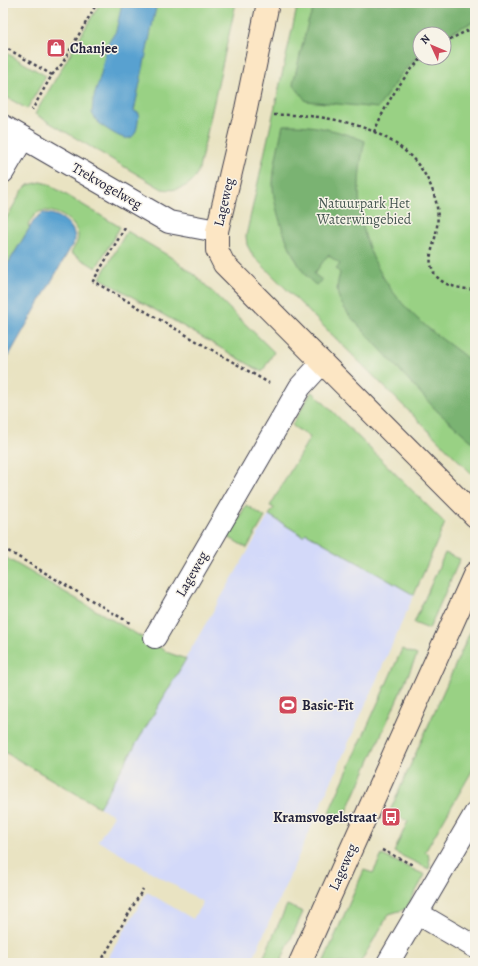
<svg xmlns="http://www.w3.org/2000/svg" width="478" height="966" font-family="Alegreya,serif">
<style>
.built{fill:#d3d9f9}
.green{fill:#99d184;stroke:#5e7a60;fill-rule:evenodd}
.forest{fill:#7ab372;stroke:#4e6a56}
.water{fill:#59a1d0;stroke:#3e6286}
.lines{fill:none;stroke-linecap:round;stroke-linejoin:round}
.street-casing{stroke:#403f4f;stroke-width:24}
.secondary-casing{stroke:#403f4f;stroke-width:24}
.path{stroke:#403f4f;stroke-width:2.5;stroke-dasharray:3 3;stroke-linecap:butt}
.street{stroke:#fff;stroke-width:22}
.secondary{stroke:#fce6c4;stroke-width:22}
.labels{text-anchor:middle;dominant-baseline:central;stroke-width:3;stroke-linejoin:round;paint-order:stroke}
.poi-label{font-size:14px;font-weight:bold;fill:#22223b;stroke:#f7f3e8;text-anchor:start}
.street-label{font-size:14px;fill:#22223b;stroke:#f7f3e8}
.park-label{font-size:14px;fill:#465751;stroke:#f7f3e8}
</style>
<rect width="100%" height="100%" fill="#f7f3e8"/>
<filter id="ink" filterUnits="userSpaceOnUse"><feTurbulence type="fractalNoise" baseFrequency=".025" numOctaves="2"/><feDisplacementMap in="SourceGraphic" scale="8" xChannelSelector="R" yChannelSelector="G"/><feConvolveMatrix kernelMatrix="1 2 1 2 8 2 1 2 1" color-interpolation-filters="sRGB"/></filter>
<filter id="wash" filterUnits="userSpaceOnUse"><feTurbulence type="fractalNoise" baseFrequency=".012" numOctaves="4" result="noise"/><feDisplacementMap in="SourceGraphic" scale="16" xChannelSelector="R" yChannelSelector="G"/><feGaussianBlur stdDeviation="0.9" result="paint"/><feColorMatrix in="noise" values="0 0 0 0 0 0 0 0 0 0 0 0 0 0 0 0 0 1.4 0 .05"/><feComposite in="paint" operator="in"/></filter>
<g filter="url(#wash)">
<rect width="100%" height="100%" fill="#e9e3c2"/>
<polygon class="built" points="269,515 303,536 306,532 414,595 251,963 105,963 147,892 193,919 203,902 98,841 114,815 99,807"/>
<g class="green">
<path d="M100 3H236L199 169C193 186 179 192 162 189L35 114Z"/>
<path d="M298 3H475V477L253 256 247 245 246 236ZM420 34H444V58H420Z"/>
<polygon points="3,51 46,76 27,109 3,95"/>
<path d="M41 182 48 184 120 227 96 268 71 253C74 247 78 243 78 236 78 221 50 205 37 213 33 216 30 221 28 226L30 227 3 272V224L22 191 28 185Z"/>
<polygon points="127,231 169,256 195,275 274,352 262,372 100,278"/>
<polygon points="312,391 445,523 414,595 306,533 303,536 269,515 274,508 270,506 310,437 294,427 292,425"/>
<polygon points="246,505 265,517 247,548 228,537"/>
<polygon points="445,553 460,559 429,629 414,623"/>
<polygon points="3,556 169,653 186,659 99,807 3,751"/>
<polygon points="475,621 475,766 425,852 428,853 430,865 429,869 394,852 408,821 389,813"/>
<polygon points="402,649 417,655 344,818 329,812"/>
<polygon points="382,855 425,875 406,909 389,914 360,963 323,963 364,870 373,873"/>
<polygon points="287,905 303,912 280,963 261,963"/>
</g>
<g class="forest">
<polygon points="316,3 475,3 475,21 444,36 444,34 420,34 420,54 400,75 378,108 306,101 293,84 308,22"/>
<path d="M283 125C312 124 338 130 365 141 348 211 367 274 421 322 438 338 458 349 475 365V444L437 411 349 315C338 298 334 294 340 273L336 269 340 264 328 255 314 274 322 280 316 285C294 271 272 208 273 183 274 164 279 144 283 125Z"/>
</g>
<g class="water">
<path d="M122 3H157L134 111 139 113C137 137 133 146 110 131 102 126 96 122 92 113L93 100 101 74 107 45 116 31Z"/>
<path d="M43 213C58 213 75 224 75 240L3 366V272L35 219Z"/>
</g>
</g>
<g filter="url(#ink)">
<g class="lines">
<defs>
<g id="street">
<polyline points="3,126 169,222 217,231"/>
<polyline points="3,172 23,138"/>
<polyline points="155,637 300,387 322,363"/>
<polyline points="417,913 475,947"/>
<polyline points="388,963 475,814"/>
</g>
<g id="secondary">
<polyline points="268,3 246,109 217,231 217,250 224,264 475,516"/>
<polyline points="300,963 475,573"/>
</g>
</defs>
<use href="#street" class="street-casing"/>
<use href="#secondary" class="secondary-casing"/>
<g class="path">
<polyline points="444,42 475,27"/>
<polyline points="3,46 52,75 32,110"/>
<polyline points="52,75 62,64 97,3"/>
<path d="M274 115C335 113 416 130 435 198 439 211 438 225 435 238 433 248 428 257 432 268 438 286 458 288 475 290"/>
<path d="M374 132C386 104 400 80 422 58"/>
<polyline points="125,228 93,281 269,383"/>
<polyline points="3,548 130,623"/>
<polyline points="382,850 413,865"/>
<polyline points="3,958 12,963"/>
<polyline points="100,963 143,889"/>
</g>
<use href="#street" class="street"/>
<use href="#secondary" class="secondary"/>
</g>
</g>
<defs>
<symbol id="shop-square" viewBox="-11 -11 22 22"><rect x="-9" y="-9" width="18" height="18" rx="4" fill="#d1495b" stroke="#f7f3e8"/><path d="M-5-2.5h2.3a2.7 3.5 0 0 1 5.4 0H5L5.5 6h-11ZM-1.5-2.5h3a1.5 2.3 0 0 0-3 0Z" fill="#fff"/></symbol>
<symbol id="stadium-square" viewBox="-11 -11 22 22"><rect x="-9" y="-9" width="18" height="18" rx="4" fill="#d1495b" stroke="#f7f3e8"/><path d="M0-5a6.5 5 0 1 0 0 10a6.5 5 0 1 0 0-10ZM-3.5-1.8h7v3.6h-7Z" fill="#fff"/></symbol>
<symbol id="bus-square" viewBox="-11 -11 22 22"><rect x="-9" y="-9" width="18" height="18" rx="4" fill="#d1495b" stroke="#f7f3e8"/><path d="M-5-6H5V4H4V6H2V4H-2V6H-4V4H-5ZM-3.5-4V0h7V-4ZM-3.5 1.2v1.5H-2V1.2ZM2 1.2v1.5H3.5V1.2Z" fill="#fff"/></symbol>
</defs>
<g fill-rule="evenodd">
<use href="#shop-square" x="45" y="37" width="22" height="22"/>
<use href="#stadium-square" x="277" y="694" width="22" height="22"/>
<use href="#bus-square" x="380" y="806" width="22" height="22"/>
</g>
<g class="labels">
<g class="poi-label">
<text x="70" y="48">Chanjee</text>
<text x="302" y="705">Basic-Fit</text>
<text x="377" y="817" text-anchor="end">Kramsvogelstraat</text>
</g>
<g class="street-label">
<text transform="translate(107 186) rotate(30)">Trekvogelweg</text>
<text transform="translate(224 202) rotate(-77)">Lageweg</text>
<text transform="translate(192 574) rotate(-60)">Lageweg</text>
<text transform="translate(343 867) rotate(-66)">Lageweg</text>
</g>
<g class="park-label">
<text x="364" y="203">Natuurpark Het<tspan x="364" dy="16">Waterwingebied</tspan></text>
</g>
</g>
<rect width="478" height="966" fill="none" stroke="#f7f3e8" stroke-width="16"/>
<g transform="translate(432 46) rotate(314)"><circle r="19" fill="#f7f3e8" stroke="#a29fa3"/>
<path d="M0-3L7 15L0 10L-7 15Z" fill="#d1495b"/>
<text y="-6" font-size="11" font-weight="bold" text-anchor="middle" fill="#22223b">N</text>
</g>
</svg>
